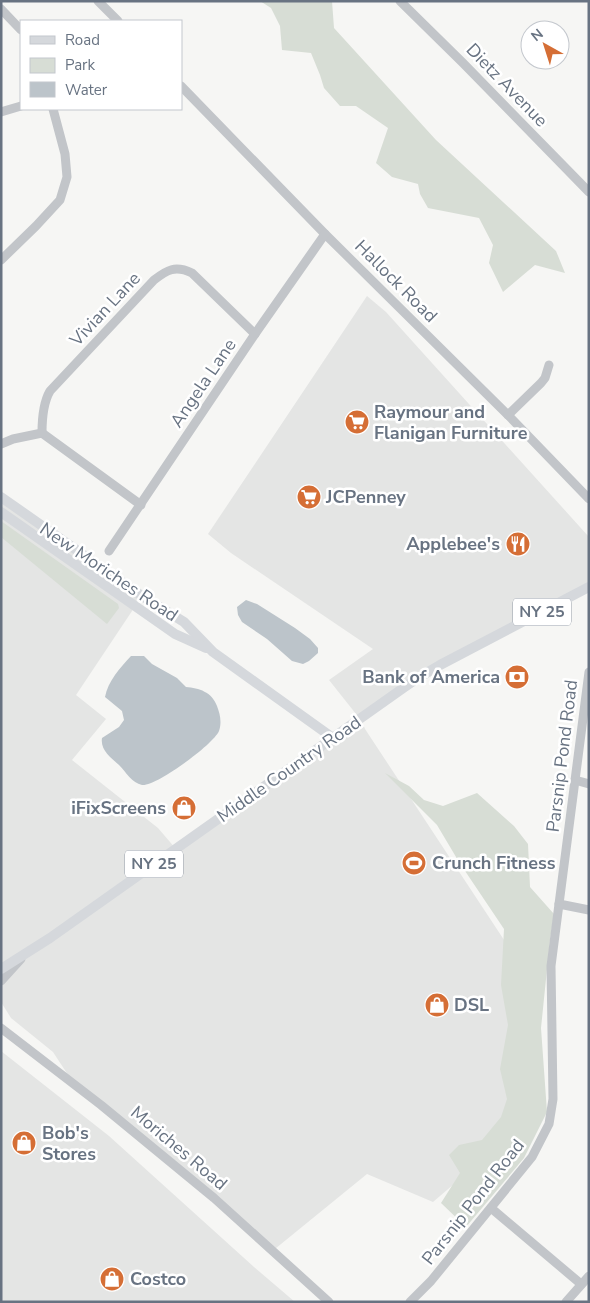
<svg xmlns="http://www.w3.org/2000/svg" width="590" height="1303" font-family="'Nunito Sans',sans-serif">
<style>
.built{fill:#e4e5e4}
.green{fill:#d7ddd5}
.water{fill:#bcc4ca}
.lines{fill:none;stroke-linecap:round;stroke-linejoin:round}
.minor{stroke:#c2c5c9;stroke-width:9}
.major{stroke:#d5d8dc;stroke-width:10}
.labels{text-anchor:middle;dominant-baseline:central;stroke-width:5;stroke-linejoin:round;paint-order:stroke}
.shield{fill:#fff;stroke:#959da8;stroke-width:1}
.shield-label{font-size:16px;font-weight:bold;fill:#687382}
.street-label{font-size:18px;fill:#687382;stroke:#fff}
.poi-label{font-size:18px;font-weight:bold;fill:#687382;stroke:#fff;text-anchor:start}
</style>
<rect width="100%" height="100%" fill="#f6f6f4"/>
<g class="built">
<polygon points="367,296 386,312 589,537 589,587 495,637 361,719 365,729 535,987 519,1115 468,1172 433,1202 367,1174 270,1253 214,1198 72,1081 53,1052 11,1018 1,1002 1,497 142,596 76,695 106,719 72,760 158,828 176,849 360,719 329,680 373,649 231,553 208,534"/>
<polygon points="1,1051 109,1136 254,1267 295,1302 3,1302 1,1300"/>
</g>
<g class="green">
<polygon points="260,1 332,1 334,28 436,140 556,251 565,273 535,265 503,292 489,263 493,245 479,218 428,208 420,194 418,184 392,177 376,163 388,128 356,106 340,106 324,88 320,75 311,53 282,50 280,26 271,8"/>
<polygon points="1,521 118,604 119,608 107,624 1,537"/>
<polygon points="385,773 409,786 424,800 443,806 477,793 514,826 528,844 530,887 554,914 550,940 541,1028 547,1112 524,1158 466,1227 441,1203 460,1173 449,1155 459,1145 482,1140 501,1117 507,1099 500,1069 508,1025 501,985 504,929 459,862 437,825"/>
</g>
<g class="water">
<polygon points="246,600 257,604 295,628 310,639 318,648 318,653 309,661 303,664 292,661 267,639 242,622 238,615 237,607"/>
<path d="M131 656H144L152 664 177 678 186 687C199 688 212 692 217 706 220 714 222 722 219 731 213 745 155 787 142 785 132 783 126 772 119 765 111 758 100 750 102 738L119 727 124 720 122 711 105 697C108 681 120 668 131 656Z"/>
</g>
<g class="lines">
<g class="minor">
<polyline points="98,1 118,21"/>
<polyline points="400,1 463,63 589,192"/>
<polyline points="1,9 21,30"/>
<polyline points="181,86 325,234 508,415 589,499"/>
<polyline points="1,112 21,106"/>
<polyline points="1,260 36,226 60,200 67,177 65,154 53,109"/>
<polyline points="508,415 541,383 545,378 549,365"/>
<polyline points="42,433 141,505"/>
<path d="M1 444 13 439 42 433C42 419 43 403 50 391L154 280C167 270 175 265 192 273L255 334"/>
<polyline points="109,551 255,334 325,234"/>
<polyline points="575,780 589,784"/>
<polyline points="559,904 589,910"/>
<polyline points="1,981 21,959"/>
<polyline points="1,1028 101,1105 214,1198 329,1302"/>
<polyline points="491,1208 581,1284"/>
<polyline points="410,1302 431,1281 532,1157 549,1124 553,1099 551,966 589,672"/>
<polyline points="566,1302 589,1276"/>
</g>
<g class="major">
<polyline points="1,497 142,596 184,622 213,652 333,738"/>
<polyline points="1,512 175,634 206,648"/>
<polyline points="1,969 50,938 416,679 440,665 589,587"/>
</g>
</g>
<defs>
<symbol id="supermarket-disc" viewBox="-11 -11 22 22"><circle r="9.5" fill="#d56e35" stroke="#fff"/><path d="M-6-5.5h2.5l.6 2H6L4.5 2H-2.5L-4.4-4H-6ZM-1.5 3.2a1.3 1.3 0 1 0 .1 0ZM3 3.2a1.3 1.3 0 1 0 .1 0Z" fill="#fff"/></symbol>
<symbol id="restaurant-disc" viewBox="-11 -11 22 22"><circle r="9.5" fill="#d56e35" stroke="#fff"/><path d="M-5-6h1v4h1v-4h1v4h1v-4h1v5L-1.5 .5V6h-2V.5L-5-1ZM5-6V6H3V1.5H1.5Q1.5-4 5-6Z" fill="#fff"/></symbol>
<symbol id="bank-disc" viewBox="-11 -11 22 22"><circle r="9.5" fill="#d56e35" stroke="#fff"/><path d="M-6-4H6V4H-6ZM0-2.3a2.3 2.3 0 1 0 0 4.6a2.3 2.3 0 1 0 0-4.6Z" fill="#fff"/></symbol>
<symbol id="shop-disc" viewBox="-11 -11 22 22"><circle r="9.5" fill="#d56e35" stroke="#fff"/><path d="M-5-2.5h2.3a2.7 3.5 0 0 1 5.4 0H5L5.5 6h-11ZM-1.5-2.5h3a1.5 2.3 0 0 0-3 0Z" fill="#fff"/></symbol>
<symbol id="stadium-disc" viewBox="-11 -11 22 22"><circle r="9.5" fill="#d56e35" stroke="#fff"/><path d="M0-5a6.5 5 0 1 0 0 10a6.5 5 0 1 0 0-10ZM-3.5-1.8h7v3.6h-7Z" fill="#fff"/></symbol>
</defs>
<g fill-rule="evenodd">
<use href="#supermarket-disc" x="343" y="408" width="28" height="28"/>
<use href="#supermarket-disc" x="295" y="483" width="28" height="28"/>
<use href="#restaurant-disc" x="504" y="530" width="28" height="28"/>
<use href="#bank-disc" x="503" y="663" width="28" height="28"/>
<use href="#shop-disc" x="170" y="794" width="28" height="28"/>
<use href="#stadium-disc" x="400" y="849" width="28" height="28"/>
<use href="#shop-disc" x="423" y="991" width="28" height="28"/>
<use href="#shop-disc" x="10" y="1129" width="28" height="28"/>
<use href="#shop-disc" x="98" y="1265" width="28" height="28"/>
</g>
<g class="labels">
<g class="shield">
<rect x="513" y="598.5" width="58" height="27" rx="4"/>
<rect x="125" y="850.5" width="58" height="27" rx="4"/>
</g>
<g class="shield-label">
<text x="542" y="612">NY 25</text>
<text x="154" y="864">NY 25</text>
</g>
<g class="street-label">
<text transform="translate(507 85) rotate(46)">Dietz Avenue</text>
<text transform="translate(396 281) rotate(45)">Hallock Road</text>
<text transform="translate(105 309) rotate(-47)">Vivian Lane</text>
<text transform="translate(203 383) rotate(-56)">Angela Lane</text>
<text transform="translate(109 572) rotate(34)">New Moriches Road</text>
<text transform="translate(562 756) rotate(-83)">Parsnip Pond Road</text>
<text transform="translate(289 769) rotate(-35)">Middle Country Road</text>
<text transform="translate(179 1148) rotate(40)">Moriches Road</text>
<text transform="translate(473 1202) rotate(-52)">Parsnip Pond Road</text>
</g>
<g class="poi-label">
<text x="374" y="412">Raymour and<tspan x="374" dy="21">Flanigan Furniture</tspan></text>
<text x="326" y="497">JCPenney</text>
<text x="500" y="544" text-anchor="end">Applebee's</text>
<text x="500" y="677" text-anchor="end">Bank of America</text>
<text x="166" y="808" text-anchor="end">iFixScreens</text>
<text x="432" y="863">Crunch Fitness</text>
<text x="454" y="1005">DSL</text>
<text x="42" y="1133">Bob's<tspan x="42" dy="21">Stores</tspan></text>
<text x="130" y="1279">Costco</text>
</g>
</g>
<rect width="590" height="1303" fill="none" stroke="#687382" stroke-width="5"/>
<rect x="20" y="20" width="162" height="90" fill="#ffffff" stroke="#c3c7cd"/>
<rect x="30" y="36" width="25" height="8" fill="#d5d8dc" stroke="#c3c7cd"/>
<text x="65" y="45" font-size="15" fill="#687382">Road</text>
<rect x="30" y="58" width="25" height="15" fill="#d7ddd5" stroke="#c3c7cd"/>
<text x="65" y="70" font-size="15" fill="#687382">Park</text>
<rect x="30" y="82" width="25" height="15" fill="#bcc4ca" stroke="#c3c7cd"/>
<text x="65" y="95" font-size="15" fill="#687382">Water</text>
<g transform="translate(545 45) rotate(321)"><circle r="24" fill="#ffffff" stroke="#c3c7cd"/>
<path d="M0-4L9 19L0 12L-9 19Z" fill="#d56e35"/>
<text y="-8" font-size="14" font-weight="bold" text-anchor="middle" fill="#687382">N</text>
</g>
</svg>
